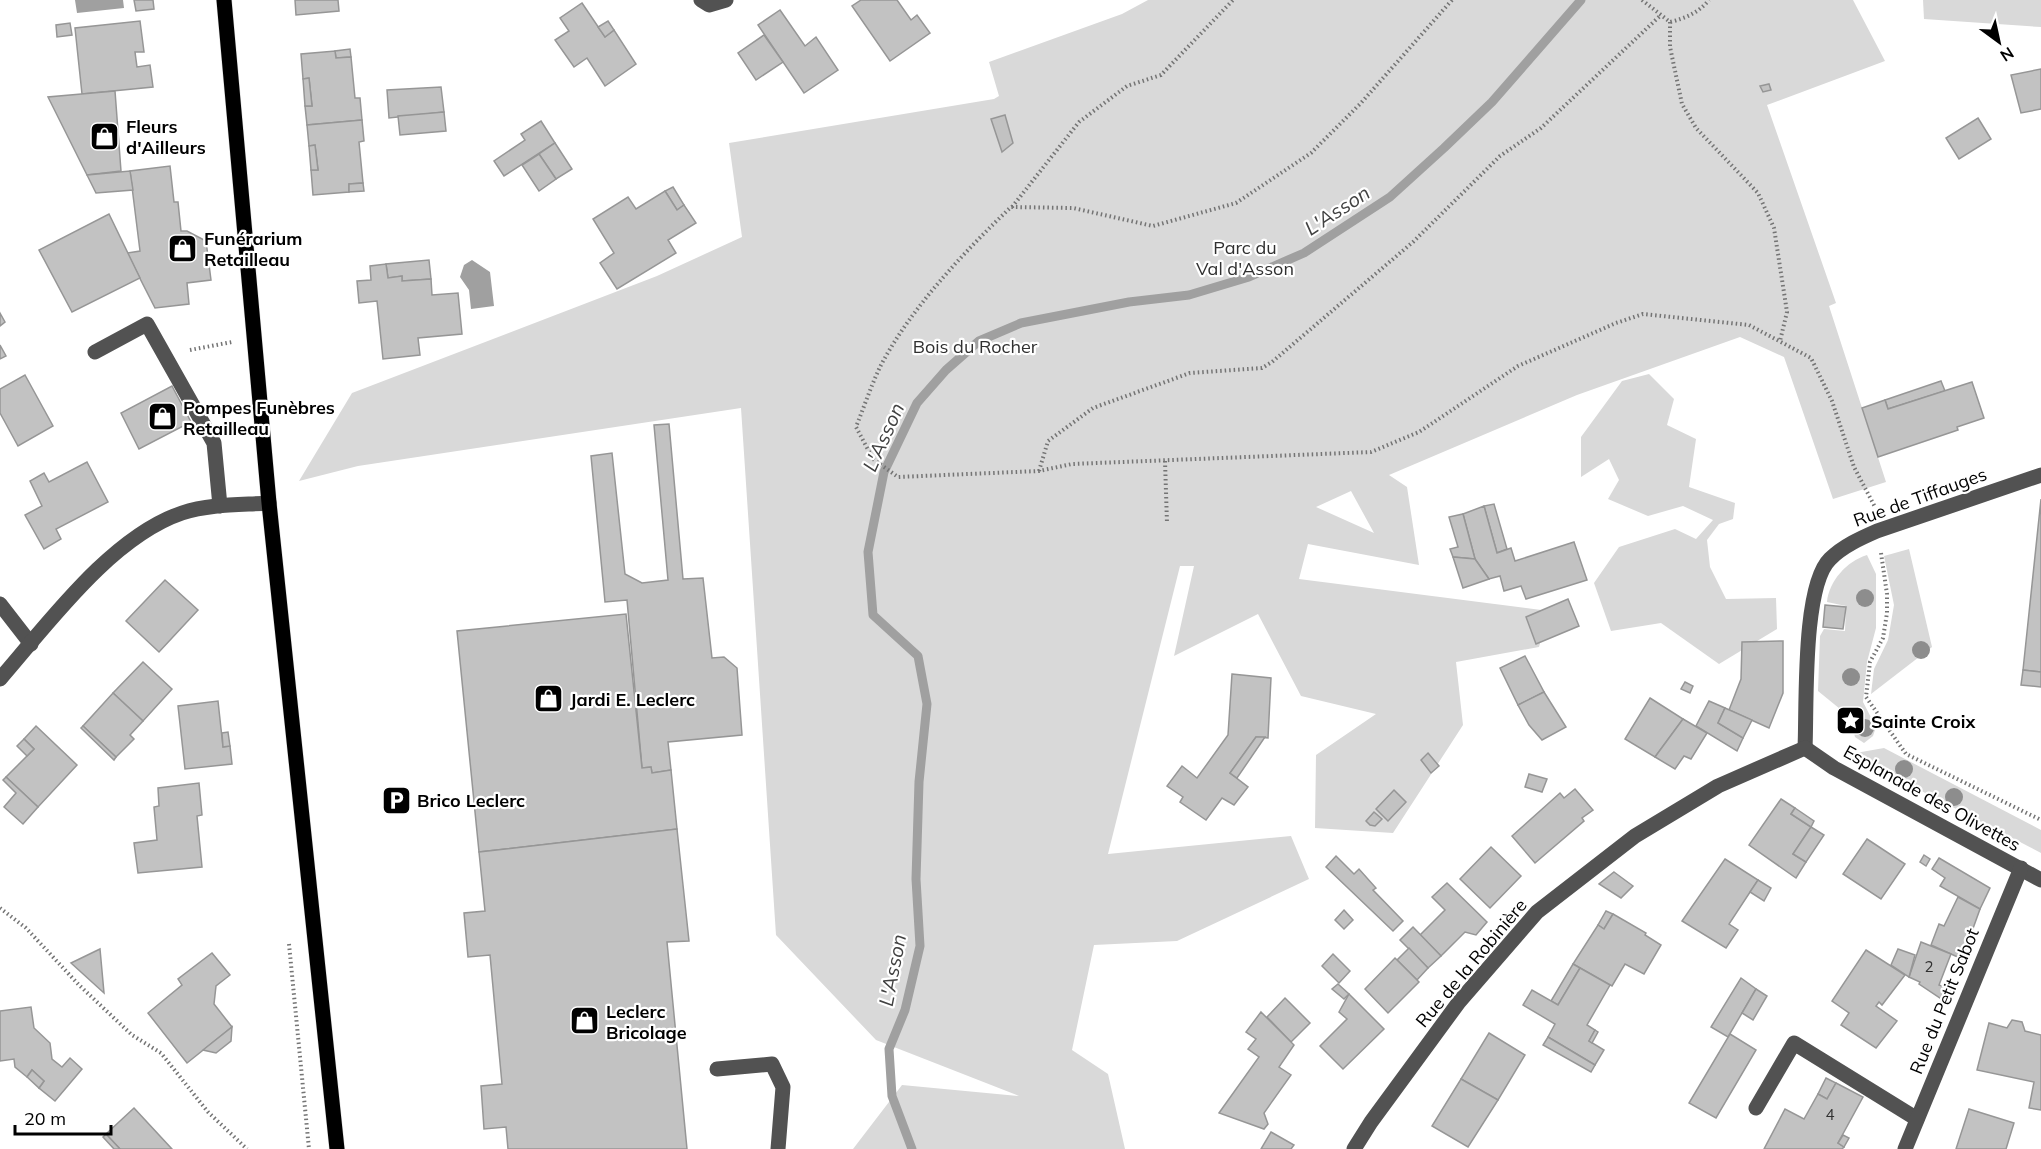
<svg xmlns="http://www.w3.org/2000/svg" width="2041" height="1149" font-family="Mulish,sans-serif">
<style>
.green{fill:#d9d9d9;fill-rule:evenodd}
.water{fill:#a0a0a0}
.lines{fill:none;stroke-linecap:round;stroke-linejoin:round}
.stream{stroke:#a0a0a0;stroke-width:9}
.building{fill:#c2c2c2;stroke:#969696;stroke-width:1.5}
.major-casing{stroke:#dbdbdb;stroke-width:16}
.path{stroke:#747474;stroke-width:4;stroke-dasharray:1.5 3;stroke-linecap:butt}
.minor{stroke:#525252;stroke-width:15}
.major{stroke:#000;stroke-width:15}
.tree{fill:#8d8d8d}
.labels{text-anchor:middle;dominant-baseline:central;stroke-width:4.5;stroke-linejoin:round;paint-order:stroke}
.number-label{font-size:15px;fill:#303030}
.poi-label{font-size:18px;font-weight:bold;fill:#000;stroke:#fff;text-anchor:start}
.park-label{font-size:18px;fill:#303030;stroke:#fff}
.street-label{font-size:18px;fill:#000;stroke:#fff}
.water-label{font-size:20px;font-style:italic;fill:#414141;stroke:#fff}
</style>
<rect width="100%" height="100%" fill="#fff"/>
<g class="green">
<path d="M1148 0H1853L1885 61 1767 105 1836 303 1829 306 1886 482 1833 499 1784 357 1740 337 1577 395 1389 475 1407 487 1419 565 1308 544 1299 579 1549 611 1539 647 1456 662 1463 725 1393 833 1315 828 1316 755 1376 714 1301 696 1258 614 1174 656 1194 566H1180L1108 854 1291 836 1309 879 1177 941 1094 945 1072 1050 1108 1074 1125 1149H853L902 1085 1019 1096 876 1040 776 935 741 408 358 466 299 481 352 393 657 276 742 237 729 143 994 99 999 96 989 62 1122 14ZM1351 491 1374 533 1316 507Z"/>
<polygon points="1923,0 2041,0 2041,27 1924,19"/>
<polygon points="1649,374 1674,399 1667,425 1696,439 1689,487 1735,503 1733,519 1719,524 1707,540 1710,567 1726,599 1776,598 1777,629 1719,664 1661,623 1611,631 1594,583 1619,547 1675,529 1696,539 1713,520 1683,506 1648,516 1608,499 1619,480 1609,459 1581,477 1581,437 1622,381"/>
<polygon points="1909,549 1932,647 1871,694 1874,669 1888,640 1894,605 1884,556"/>
<path d="M1867 555 1876 574V628L1867 662 1863 702 1876 727 1873 736 1864 743 1855 737 1852 726 1861 720 1862 713 1854 707 1845 713 1818 691 1820 636 1824 629 1845 631 1846 606 1827 602C1829 581 1847 561 1867 555Z"/>
<polygon points="1884,748 2041,830 2041,853 1850,754"/>
</g>
<g class="water">
<polygon points="75,0 123,0 124,8 77,13"/>
<polygon points="472,260 490,272 494,306 471,309 469,290 460,277 464,265"/>
</g>
<g class="lines">
<polyline class="stream" points="912,1149 892,1096 889,1049 905,1010 920,946 916,879 919,782 927,704 918,656 873,615 868,552 884,472 917,403 946,370 979,341 1021,323 1129,302 1189,295 1249,277 1304,253 1390,197 1444,148 1492,102 1581,0"/>
</g>
<g class="building">
<polygon points="134,0 153,0 154,9 136,11"/>
<polygon points="295,0 338,0 339,11 296,15"/>
<polygon points="861,0 897,0 911,20 917,15 930,33 890,61 852,6"/>
<polygon points="582,3 605,37 614,30 636,64 605,86 587,58 574,67 555,40 569,31 560,18"/>
<polygon points="780,10 805,46 816,37 838,70 804,93 758,25"/>
<polygon points="140,21 144,52 135,52 137,67 150,65 153,87 82,94 75,28"/>
<polygon points="608,21 614,30 605,37 598,27"/>
<polygon points="70,23 72,35 57,37 56,25"/>
<polygon points="764,35 783,62 756,80 738,53"/>
<polygon points="350,49 351,57 336,58 335,51"/>
<polygon points="335,51 336,58 351,57 355,98 360,98 362,120 307,125 305,106 312,106 309,78 303,79 301,54"/>
<polygon points="2041,69 2041,109 2021,113 2011,75"/>
<polygon points="309,78 312,106 305,106 303,79"/>
<polygon points="1769,84 1771,90 1763,92 1760,86"/>
<polygon points="441,87 444,112 389,118 387,90"/>
<polygon points="115,91 121,171 87,175 48,97"/>
<polygon points="444,112 446,131 400,135 398,116"/>
<polygon points="1005,115 1013,143 1002,152 991,119"/>
<polygon points="1978,118 1991,139 1959,159 1946,138"/>
<polygon points="362,120 364,141 359,142 363,183 349,184 349,192 313,195 311,170 318,170 315,145 309,146 307,125"/>
<polygon points="541,121 555,143 504,176 494,161 525,140 521,134"/>
<polygon points="555,143 572,169 556,179 539,154"/>
<polygon points="315,145 318,170 311,170 309,146"/>
<polygon points="539,154 556,179 539,191 522,165"/>
<polygon points="170,166 174,202 178,202 181,231 187,231 206,241 211,280 187,283 189,304 155,308 127,253 140,251 130,171"/>
<polygon points="130,171 133,190 96,193 87,175"/>
<polygon points="363,183 364,191 349,192 349,184"/>
<polygon points="673,187 684,205 677,210 665,191"/>
<polygon points="665,191 677,210 684,205 696,223 668,240 676,253 617,289 600,263 614,253 593,219 628,197 636,209"/>
<polygon points="109,214 140,278 72,312 39,250"/>
<polygon points="429,260 431,279 402,281 402,276 388,278 386,264"/>
<polygon points="386,264 388,278 402,276 402,281 431,279 432,295 458,293 462,334 418,338 420,355 383,359 377,301 359,303 357,281 371,280 370,266"/>
<polygon points="0,313 5,322 0,326"/>
<polygon points="0,345 6,356 0,359"/>
<polygon points="25,375 53,426 18,446 0,413 0,389"/>
<polygon points="1941,381 1945,391 1888,409 1885,400"/>
<polygon points="1972,382 1984,418 1957,427 1958,430 1878,457 1862,408 1885,400 1888,409"/>
<polygon points="172,386 191,422 139,449 121,413"/>
<polygon points="669,424 683,579 703,578 712,658 724,657 737,668 742,735 668,742 671,770 652,773 651,767 642,768 627,600 605,602 591,456 612,453 625,574 642,583 668,580 654,425"/>
<polygon points="87,462 108,502 56,529 61,539 44,549 25,515 42,506 30,481 44,473 49,482"/>
<polygon points="2041,499 2041,672 2023,670"/>
<polygon points="1494,504 1507,549 1497,553 1484,506"/>
<polygon points="1484,506 1497,553 1511,548 1515,561 1574,542 1587,580 1526,599 1521,586 1504,591 1500,576 1489,579 1475,559 1463,514"/>
<polygon points="1463,514 1475,559 1453,557 1450,549 1458,547 1449,517"/>
<polygon points="1453,557 1475,559 1489,579 1463,588"/>
<polygon points="165,580 198,610 159,652 126,621"/>
<polygon points="1568,599 1579,626 1536,644 1526,617"/>
<polygon points="1825,605 1846,607 1843,629 1823,627"/>
<polygon points="626,614 642,768 651,767 652,773 671,770 677,829 479,852 457,631"/>
<polygon points="1783,641 1783,693 1769,728 1729,710 1741,679 1742,642"/>
<polygon points="1525,656 1544,692 1518,705 1500,668"/>
<polygon points="143,662 172,689 143,721 113,693"/>
<polygon points="2023,670 2041,672 2041,687 2021,685"/>
<polygon points="1232,674 1271,678 1268,738 1256,737 1230,773 1248,787 1234,805 1222,798 1206,820 1180,802 1183,797 1167,786 1182,766 1197,778 1228,735"/>
<polygon points="1685,682 1693,686 1690,693 1681,689"/>
<polygon points="1544,692 1566,727 1542,740 1529,725 1518,705"/>
<polygon points="113,693 143,721 130,735 134,739 116,757 83,726"/>
<polygon points="1650,698 1683,719 1655,757 1625,739"/>
<polygon points="218,701 223,747 230,746 232,764 185,769 178,706"/>
<polygon points="1709,701 1725,708 1718,723 1743,738 1737,751 1696,726"/>
<polygon points="1725,708 1752,720 1743,738 1718,723"/>
<polygon points="1683,719 1707,733 1691,759 1684,756 1675,769 1655,757"/>
<polygon points="36,726 77,765 38,807 6,777 34,749 24,739"/>
<polygon points="83,726 116,757 114,760 81,728"/>
<polygon points="228,732 230,746 223,747 222,733"/>
<polygon points="1256,737 1265,737 1237,778 1230,773"/>
<polygon points="24,739 34,749 27,756 17,746"/>
<polygon points="1428,753 1439,766 1431,773 1421,760"/>
<polygon points="1529,774 1547,779 1542,792 1525,787"/>
<polygon points="6,777 38,807 23,824 4,807 16,793 3,780"/>
<polygon points="199,783 202,815 197,816 202,867 138,873 134,843 157,840 154,807 159,806 158,788"/>
<polygon points="1575,789 1593,810 1582,818 1584,821 1535,863 1512,836 1560,793 1564,798"/>
<polygon points="1394,790 1406,802 1388,821 1376,809"/>
<polygon points="1781,799 1795,808 1791,814 1811,827 1793,854 1806,862 1796,878 1749,845"/>
<polygon points="1795,808 1814,821 1811,827 1791,814"/>
<polygon points="1374,812 1382,819 1375,826 1370,825 1366,821"/>
<polygon points="1811,827 1824,835 1806,862 1793,854"/>
<polygon points="677,829 689,941 667,942 687,1149 508,1149 506,1127 484,1129 481,1086 502,1084 490,955 468,957 464,913 485,911 479,852"/>
<polygon points="1867,839 1905,864 1881,899 1843,874"/>
<polygon points="1491,847 1521,876 1490,908 1460,879"/>
<polygon points="1924,855 1930,859 1926,866 1920,862"/>
<polygon points="1336,856 1354,874 1359,869 1376,888 1373,890 1403,921 1393,931 1326,867"/>
<polygon points="1939,858 1990,888 1980,909 1940,886 1945,878 1932,869"/>
<polygon points="1725,859 1758,880 1729,924 1738,930 1726,948 1682,921"/>
<polygon points="1614,872 1633,886 1621,898 1599,884"/>
<polygon points="1758,880 1771,888 1764,901 1750,892"/>
<polygon points="1447,883 1487,922 1476,935 1465,932 1441,956 1420,935 1445,910 1432,897"/>
<polygon points="1958,897 1980,909 1962,959 1931,945 1939,924 1944,926"/>
<polygon points="1344,910 1353,920 1344,929 1335,920"/>
<polygon points="1606,911 1613,914 1604,929 1598,925"/>
<polygon points="1613,914 1646,933 1645,935 1661,945 1644,974 1625,964 1612,986 1573,964 1598,925 1604,929"/>
<polygon points="1413,927 1441,956 1428,968 1400,940"/>
<polygon points="1921,942 1951,954 1939,985 1951,989 1946,1002 1919,984 1920,982 1909,977"/>
<polygon points="1409,948 1428,968 1417,980 1397,960"/>
<polygon points="100,949 104,993 71,963"/>
<polygon points="1898,949 1915,955 1909,977 1891,965"/>
<polygon points="1866,950 1905,975 1882,1005 1879,1002 1876,1006 1897,1021 1876,1048 1841,1025 1849,1013 1832,1001"/>
<polygon points="212,953 230,975 216,986 214,1004 232,1027 187,1063 148,1013 182,985 178,979"/>
<polygon points="1333,954 1350,971 1339,983 1322,966"/>
<polygon points="1395,958 1419,982 1388,1013 1365,989"/>
<polygon points="1573,964 1580,968 1558,1005 1551,1001"/>
<polygon points="1580,968 1610,985 1587,1025 1595,1030 1589,1041 1604,1050 1595,1065 1548,1037 1555,1024 1523,1005 1532,990 1558,1005"/>
<polygon points="1741,978 1756,989 1728,1037 1711,1027"/>
<polygon points="1338,984 1349,994 1344,999 1332,989"/>
<polygon points="1756,989 1767,996 1753,1020 1742,1013"/>
<polygon points="1349,994 1384,1029 1343,1069 1320,1046 1347,1019 1339,1012"/>
<polygon points="1285,998 1310,1023 1291,1042 1267,1017"/>
<polygon points="31,1007 34,1028 50,1043 52,1059 62,1067 70,1058 82,1069 55,1101 39,1088 44,1081 32,1070 27,1077 15,1067 14,1059 0,1061 0,1011"/>
<polygon points="1261,1012 1294,1045 1279,1067 1291,1075 1264,1113 1268,1124 1264,1129 1219,1113 1259,1057 1248,1049 1256,1039 1246,1032"/>
<polygon points="2012,1020 2022,1022 2025,1031 2041,1035 2041,1110 2029,1108 2034,1082 1977,1070 1989,1023 2007,1028"/>
<polygon points="232,1027 231,1041 216,1053 203,1050"/>
<polygon points="1595,1030 1598,1032 1592,1043 1589,1041"/>
<polygon points="1489,1033 1525,1055 1498,1100 1461,1079"/>
<polygon points="1730,1034 1756,1050 1716,1118 1689,1103"/>
<polygon points="1548,1037 1595,1065 1591,1072 1543,1045"/>
<polygon points="32,1070 44,1081 39,1088 27,1077"/>
<polygon points="1826,1078 1836,1083 1827,1099 1818,1094"/>
<polygon points="1461,1079 1498,1100 1468,1147 1432,1126"/>
<polygon points="1836,1083 1863,1097 1838,1143 1844,1147 1842,1149 1764,1149 1785,1109 1804,1119 1818,1094 1827,1099"/>
<polygon points="134,1108 172,1149 120,1149 106,1134"/>
<polygon points="1969,1109 2014,1123 2006,1149 1956,1149"/>
<polygon points="1271,1132 1294,1145 1291,1149 1261,1149"/>
<polygon points="106,1134 120,1149 114,1149 103,1137"/>
<polygon points="1843,1135 1849,1138 1844,1147 1838,1143"/>
</g>
<g class="lines">
<defs>
<polyline id="major" points="224,0 269,503 337,1149"/>
</defs>
<use href="#major" class="major-casing"/>
<g class="path">
<path d="M1452 0 1361 103 1311 153 1236 203 1153 226 1073 208 1011 207C964 252 910 309 880 367 871 386 864 407 856 427L873 459 898 477 1039 471 1072 464 1371 452 1419 432 1518 366 1616 323 1643 314 1749 325 1811 358 1832 401 1854 467 1875 507"/>
<path d="M1642 0 1670 22C1686 18 1698 13 1709 0"/>
<polyline points="1670,22 1670,47 1682,104 1696,128 1758,193 1774,228 1787,312 1780,341"/>
<polyline points="1012,207 1079,122 1127,86 1161,75 1233,0"/>
<polyline points="190,350 232,342"/>
<polyline points="1165,461 1167,523"/>
<polyline points="1039,471 1048,441 1093,408 1190,373 1262,368 1272,362 1413,242 1500,156 1541,128 1661,15"/>
<polyline points="1881,553 1887,594 1887,613 1883,638 1870,662 1866,697 1906,754 2041,820"/>
<polyline points="0,908 26,928 79,985 132,1035 161,1053 208,1112 247,1149"/>
<polyline points="289,944 309,1149"/>
</g>
<g class="minor">
<polyline points="701,0 709,5 726,0"/>
<polyline points="95,352 147,324 214,443 220,506"/>
<polyline points="0,604 31,644"/>
<path d="M0 679C48 624 111 537 182 513 210 504 240 505 269 503"/>
<path d="M1805 748C1807 708 1802 586 1830 559 1843 546 1861 538 1877 531L2041 475"/>
<polyline points="1805,748 1834,768 2041,880"/>
<polyline points="717,1069 772,1064 783,1087 778,1149"/>
<polyline points="1756,1108 1794,1043 1917,1119"/>
<polyline points="1354,1149 1371,1122 1459,1002 1537,912 1635,836 1718,786 1805,748"/>
<polyline points="1905,1149 2021,868"/>
</g>
<use href="#major" class="major"/>
</g>
<g class="tree">
<circle cx="1865" cy="598" r="9"/>
<circle cx="1921" cy="650" r="9"/>
<circle cx="1851" cy="677" r="9"/>
<circle cx="1865" cy="728" r="9"/>
<circle cx="1904" cy="769" r="9"/>
<circle cx="1954" cy="797" r="9"/>
</g>
<defs>
<symbol id="shop-square" viewBox="-11 -11 22 22"><rect x="-9" y="-9" width="18" height="18" rx="4" fill="#000" stroke="#fff"/><path d="M-5-2.5h2.3a2.7 3.5 0 0 1 5.4 0H5L5.5 6h-11ZM-1.5-2.5h3a1.5 2.3 0 0 0-3 0Z" fill="#fff"/></symbol>
<symbol id="sight-square" viewBox="-11 -11 22 22"><rect x="-9" y="-9" width="18" height="18" rx="4" fill="#000" stroke="#fff"/><path d="M0-6L1.8-2.2L6-1.7L2.9 1.2L3.7 5.4L0 3.3L-3.7 5.4L-2.9 1.2L-6-1.7L-1.8-2.2Z" fill="#fff"/></symbol>
<symbol id="parking-square" viewBox="-11 -11 22 22"><rect x="-9" y="-9" width="18" height="18" rx="4" fill="#000" stroke="#fff"/><path d="M-3.5-5.5H1a3.5 3.5 0 0 1 0 7H-1V5.5H-3.5ZM-1-3.4V-.6H.8a1.4 1.4 0 0 0 0-2.8Z" fill="#fff"/></symbol>
</defs>
<g fill-rule="evenodd">
<use href="#shop-square" x="88" y="120" width="33" height="33"/>
<use href="#shop-square" x="166" y="232" width="33" height="33"/>
<use href="#shop-square" x="146" y="400" width="33" height="33"/>
<use href="#shop-square" x="532" y="682" width="33" height="33"/>
<use href="#sight-square" x="1834" y="704" width="33" height="33"/>
<use href="#parking-square" x="380" y="784" width="33" height="33"/>
<use href="#shop-square" x="568" y="1004" width="33" height="33"/>
</g>
<g class="labels">
<g class="number-label">
<text x="1929" y="966">2</text>
<text x="1830" y="1114">4</text>
</g>
<g class="poi-label">
<text x="126" y="126">Fleurs<tspan x="126" dy="21">d'Ailleurs</tspan></text>
<text x="204" y="238">Funérarium<tspan x="204" dy="21">Retailleau</tspan></text>
<text x="183" y="407">Pompes Funèbres<tspan x="183" dy="21">Retailleau</tspan></text>
<text x="570" y="699">Jardi E. Leclerc</text>
<text x="1871" y="721">Sainte Croix</text>
<text x="417" y="800">Brico Leclerc</text>
<text x="606" y="1011">Leclerc<tspan x="606" dy="21">Bricolage</tspan></text>
</g>
<g class="park-label">
<text x="1245" y="247">Parc du<tspan x="1245" dy="21">Val d'Asson</tspan></text>
<text x="975" y="346">Bois du Rocher</text>
</g>
<g class="street-label">
<text transform="translate(1920 497) rotate(-20)">Rue de Tiffauges</text>
<text transform="translate(1932 798) rotate(29)">Esplanade des Olivettes</text>
<text transform="translate(1471 963) rotate(-50)">Rue de la Robinière</text>
<text transform="translate(1944 1001) rotate(-68)">Rue du Petit Sabot</text>
</g>
<g class="water-label">
<text transform="translate(1337 210) rotate(-33)">L'Asson</text>
<text transform="translate(883 437) rotate(-66)">L'Asson</text>
<text transform="translate(892 970) rotate(-79)">L'Asson</text>
</g>
</g>
<g transform="translate(1999 42) rotate(147)" stroke="#ffffff" stroke-width="4.5" paint-order="stroke">
<path d="M0-4.5L10 22L0 15L-10 22Z" fill="#000000"/>
<text y="-9" font-size="16" font-weight="bold" text-anchor="middle" fill="#000000">N</text>
</g>
<path d="M15 1125v9h96v-9" fill="none" stroke="#000000" stroke-width="3"/>
<text x="24" y="1125" font-size="18" fill="#000000" stroke="#ffffff" stroke-width="4.5" paint-order="stroke">20 m</text>
</svg>
